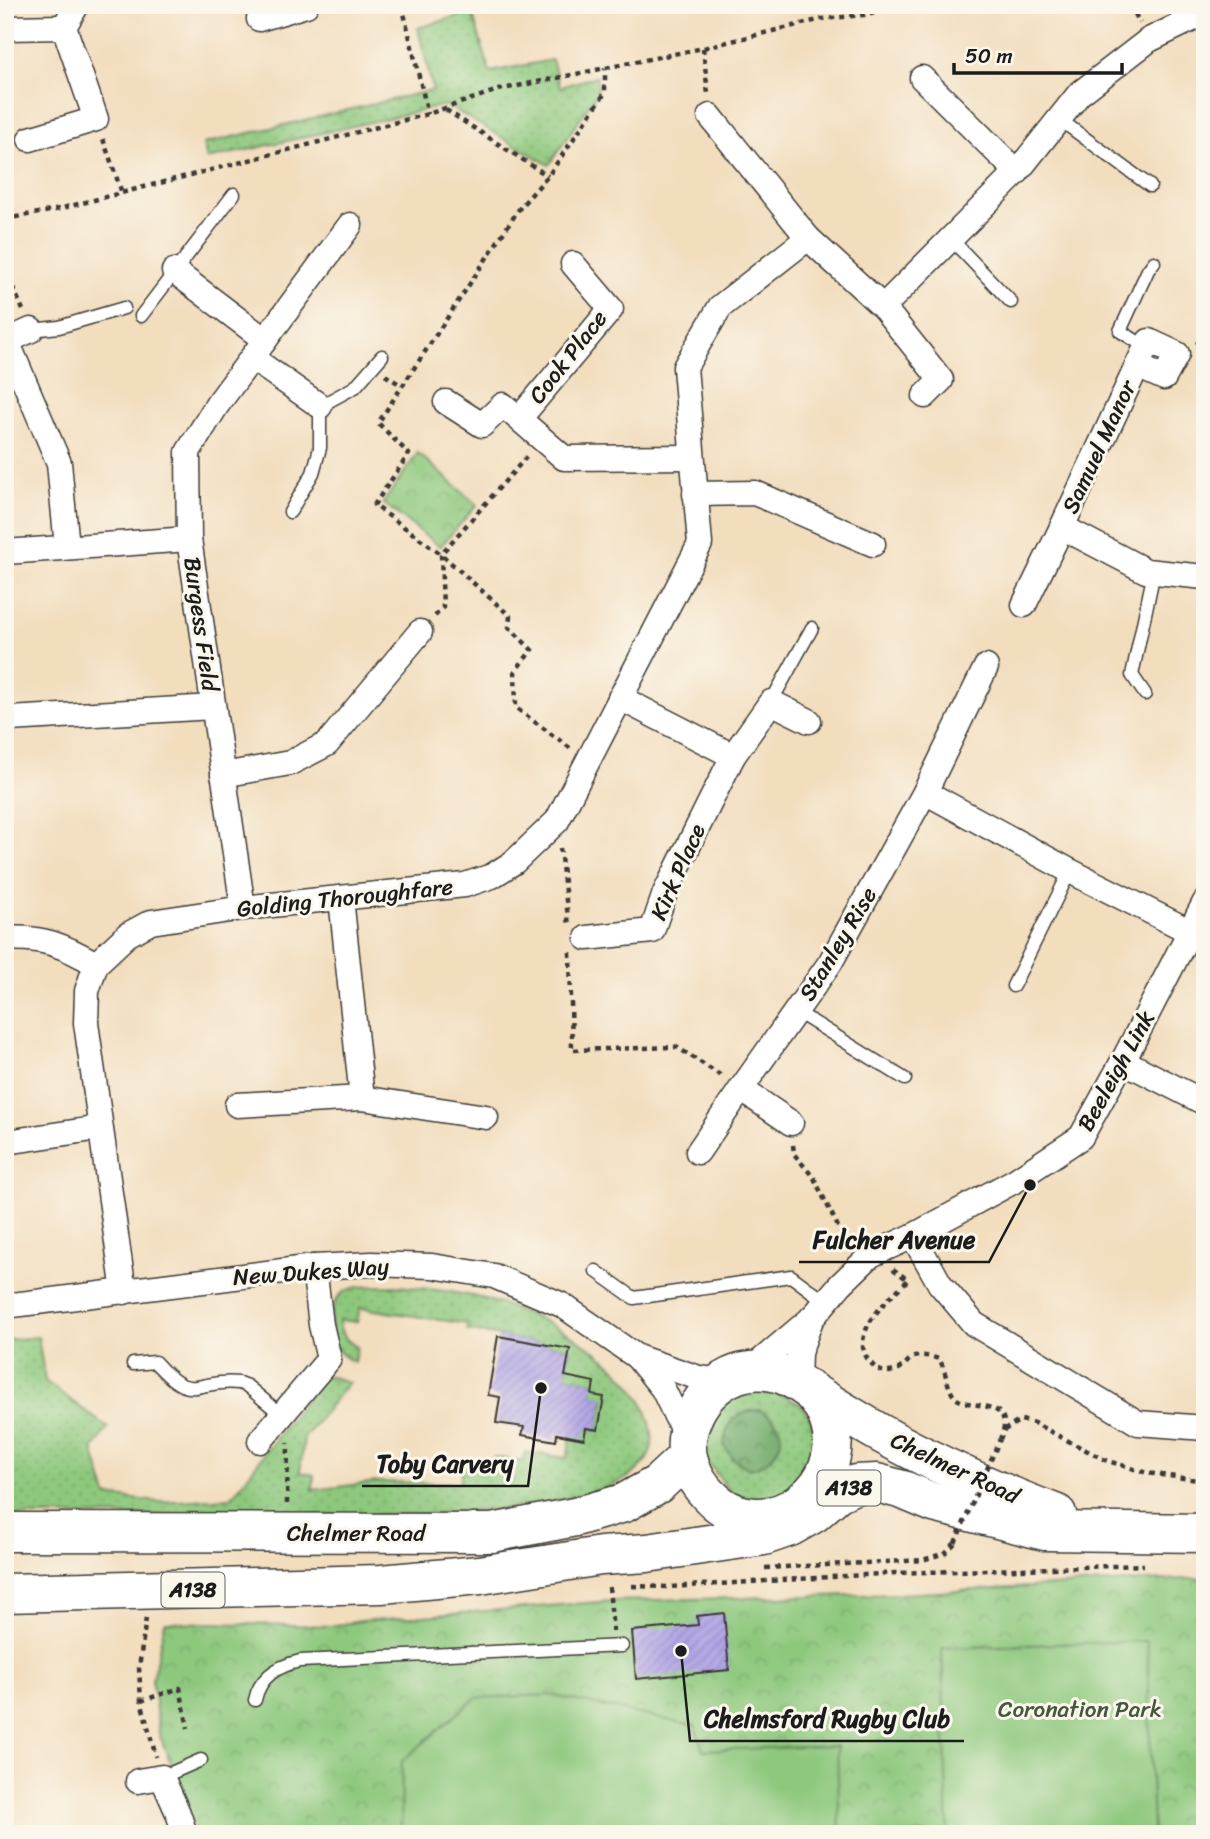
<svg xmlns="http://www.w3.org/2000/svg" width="1210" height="1839" font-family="Sriracha,sans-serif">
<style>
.grass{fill:url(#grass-dots);stroke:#54724c;stroke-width:2}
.forest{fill:url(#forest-crowns);stroke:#476444;stroke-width:2}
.park{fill:url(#park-crowns);stroke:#54724c;stroke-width:2}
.garden{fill:#8dc87d;stroke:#54724c;stroke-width:2}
.building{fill:url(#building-hatch)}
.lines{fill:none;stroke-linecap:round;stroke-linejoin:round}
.lane-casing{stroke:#3c3934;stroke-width:15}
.street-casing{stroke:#3c3934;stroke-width:27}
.primary-casing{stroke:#3c3934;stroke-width:41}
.path{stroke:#3c3934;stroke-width:4.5;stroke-dasharray:5 5;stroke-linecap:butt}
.lane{stroke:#fff;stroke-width:12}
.street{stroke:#fff;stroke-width:24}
.primary{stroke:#fff;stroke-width:38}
.path-bridge{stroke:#3c3934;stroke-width:4.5;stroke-dasharray:5 5;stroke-linecap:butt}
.labels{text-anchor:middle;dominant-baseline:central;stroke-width:6;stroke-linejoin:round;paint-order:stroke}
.shield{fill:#fbf7ec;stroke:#5f5e5a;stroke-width:2}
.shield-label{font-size:21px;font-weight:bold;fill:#1c1c1c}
.street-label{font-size:23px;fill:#1c1c1c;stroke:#fbf7ec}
.park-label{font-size:23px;fill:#44583e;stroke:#fbf7ec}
.leader{fill:none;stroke:#1c1c1c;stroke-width:2.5}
.callout-dot{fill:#1c1c1c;stroke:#fbf7ec;stroke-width:2.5}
.callout-label{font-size:24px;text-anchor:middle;font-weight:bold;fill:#1c1c1c;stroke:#fbf7ec;stroke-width:6;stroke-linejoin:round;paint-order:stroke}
</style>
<defs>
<pattern id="grass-dots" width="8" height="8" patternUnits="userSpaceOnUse" patternTransform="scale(1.75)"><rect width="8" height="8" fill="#8dc87d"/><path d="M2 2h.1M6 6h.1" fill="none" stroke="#79ab6b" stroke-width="1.8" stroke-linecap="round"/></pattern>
<pattern id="forest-crowns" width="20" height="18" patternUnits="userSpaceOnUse" patternTransform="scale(1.75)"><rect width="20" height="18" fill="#72ac6c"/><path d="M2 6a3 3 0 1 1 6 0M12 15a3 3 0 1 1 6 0" fill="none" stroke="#5d8b58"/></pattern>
<pattern id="park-crowns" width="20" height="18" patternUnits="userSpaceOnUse" patternTransform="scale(1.75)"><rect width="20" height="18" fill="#8dc87d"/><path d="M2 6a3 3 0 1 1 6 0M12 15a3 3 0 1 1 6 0" fill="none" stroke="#79ab6b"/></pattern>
<pattern id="building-hatch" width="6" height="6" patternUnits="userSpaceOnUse" patternTransform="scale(1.75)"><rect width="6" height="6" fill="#ab9ce6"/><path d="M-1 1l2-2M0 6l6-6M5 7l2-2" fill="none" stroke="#8a7eba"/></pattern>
</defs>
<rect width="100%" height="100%" fill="#fbf7ec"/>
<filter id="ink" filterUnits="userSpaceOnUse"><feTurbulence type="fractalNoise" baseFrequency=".0143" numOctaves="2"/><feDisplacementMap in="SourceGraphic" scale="14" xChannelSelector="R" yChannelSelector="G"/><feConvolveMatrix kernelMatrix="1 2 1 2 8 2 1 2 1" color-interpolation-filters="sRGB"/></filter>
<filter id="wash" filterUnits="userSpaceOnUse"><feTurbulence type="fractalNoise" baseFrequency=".00686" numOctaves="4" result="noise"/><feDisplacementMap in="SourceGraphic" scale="28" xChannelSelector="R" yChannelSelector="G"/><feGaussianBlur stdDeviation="1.57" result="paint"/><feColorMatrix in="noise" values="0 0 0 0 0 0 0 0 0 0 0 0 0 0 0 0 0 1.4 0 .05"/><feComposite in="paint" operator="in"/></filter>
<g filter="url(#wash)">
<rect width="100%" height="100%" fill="#f2ddbd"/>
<g class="grass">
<polygon points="472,12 490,72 552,60 560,87 597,76 597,93 549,165 446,105 207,159 203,144 433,90 418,28"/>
<path d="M394 1286C426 1288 457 1291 488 1300 548 1318 643 1363 652 1433 656 1467 623 1483 595 1491 505 1518 410 1514 317 1515 213 1515 109 1516 5 1516V1340L38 1337 45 1381 108 1428 93 1449 107 1496 158 1502 231 1498 324 1375 349 1382 304 1438 300 1472 314 1475 313 1490 377 1482 460 1483 463 1462 492 1467 494 1457 523 1462 525 1452 567 1458 571 1436 586 1428 598 1430 604 1398 592 1395 594 1382 565 1376 570 1349 467 1330 468 1324 360 1308 357 1322 339 1320C339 1333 346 1341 357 1347L354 1362C345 1357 338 1353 334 1343 329 1330 330 1306 340 1295 352 1283 378 1287 394 1286Z"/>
<polygon points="766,1387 800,1404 811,1420 816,1438 815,1457 794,1489 764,1501 731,1494 703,1455 706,1422 729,1395"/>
</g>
<path class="forest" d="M760 1410C764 1413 771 1416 774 1420 792 1441 771 1465 749 1469L733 1459 724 1445C727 1421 734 1411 760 1410Z"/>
<g class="park">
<polygon points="418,453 477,505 440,547 383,503"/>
<polygon points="1203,1578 1205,1834 197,1834 159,1733 152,1680 165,1622 330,1626 361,1621 611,1601 899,1594"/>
</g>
<g class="garden">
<polygon points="1147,1641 1153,1834 948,1834 942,1648"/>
<polygon points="550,1695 695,1726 703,1750 837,1746 840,1834 401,1834 402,1761 476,1698"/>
</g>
<g id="blocks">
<g class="building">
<polygon points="498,1336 570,1349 565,1376 594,1382 592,1395 604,1397 598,1430 586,1428 584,1439 557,1434 556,1441 522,1435 524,1427 496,1423 500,1397 488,1395"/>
<polygon points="724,1613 729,1670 636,1679 632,1631 698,1625 697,1616"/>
</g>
</g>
</g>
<g filter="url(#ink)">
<use href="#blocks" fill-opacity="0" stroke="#3c3934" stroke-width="2"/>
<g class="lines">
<defs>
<g id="lane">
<polyline points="1059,119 1150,186"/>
<polyline points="951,239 1011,302"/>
<polyline points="141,316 234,194"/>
<polyline points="31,330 59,327 124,308"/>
<polyline points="1146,347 1120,331 1148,270 1154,262"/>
<polyline points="290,512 313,473 320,448 320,406 355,387 382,356"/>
<polyline points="1145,694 1132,675 1154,572"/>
<polyline points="771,702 812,628"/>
<polyline points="1013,986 1070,871"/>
<polyline points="797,1012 905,1079"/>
<polyline points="596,1271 634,1298 791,1276 826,1302"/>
<path d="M133 1364 155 1362C194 1406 194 1378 239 1383L247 1386 282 1415"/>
<path d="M255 1700C260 1676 278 1666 300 1661L622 1646"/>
<polyline points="162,1777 201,1760"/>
</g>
<g id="street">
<polyline points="259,19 306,5"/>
<polyline points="5,28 64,27"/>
<polyline points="922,78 1017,172"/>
<polyline points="710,116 808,238"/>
<polyline points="30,139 96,119 64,27 77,5"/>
<polyline points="174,271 265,340"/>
<polyline points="883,307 941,380 925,396"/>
<polyline points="31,330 7,341 59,463 67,547"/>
<polyline points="252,358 320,406"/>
<polyline points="446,402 482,425 503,405 564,458 692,457"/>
<polyline points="519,419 611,309 573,264"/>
<polyline points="695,494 755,493 873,544"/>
<polyline points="1062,527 1146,347 1149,341 1177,354 1164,378 1137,366"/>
<polyline points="5,552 189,539"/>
<polyline points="1024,605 1062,527 1146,571 1205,577"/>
<polyline points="10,719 213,707"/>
<polyline points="733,756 771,702 809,721"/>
<polyline points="223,775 290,763 327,744 420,632"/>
<polyline points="925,792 1070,871 1189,931"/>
<polyline points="341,898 362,1098"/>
<polyline points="243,908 189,539 188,452 217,405 350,225"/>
<polyline points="587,938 652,931 665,893 733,756 620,698"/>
<path d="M5 939C42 936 65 946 96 964"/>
<polyline points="1123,1061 1205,1103"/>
<polyline points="237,1105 362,1098 486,1117"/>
<polyline points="791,1123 741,1089 830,963 925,792 986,667"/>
<polyline points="13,1141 100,1128"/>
<polyline points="698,1152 741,1089"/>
<polyline points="913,1236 940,1284 974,1324 1138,1423 1205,1428"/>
<polyline points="124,1292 86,1023 87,991 96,964 127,935 151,922 243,908 465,885 492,876 514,862 557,821 700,544 685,367 720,307 808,238 883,307 1017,172 1079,94 1149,40 1205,13"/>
<polyline points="5,1306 314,1267 371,1264 432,1266 494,1276 562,1305 637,1357 699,1378 721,1381"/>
<polyline points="637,1357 663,1389 687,1439"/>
<polyline points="749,1371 813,1317 840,1285 871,1255 913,1236 1016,1180 1081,1137 1123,1061 1205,902"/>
<polyline points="798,1382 799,1353 812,1317"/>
<polyline points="260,1441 329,1359 321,1325 314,1267"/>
<polyline points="138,1781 162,1777 178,1813 185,1834"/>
</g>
<g id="primary">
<path d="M811 1392C815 1397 821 1403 824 1409 862 1481 765 1555 709 1495 693 1479 683 1455 688 1433 697 1394 731 1363 773 1372 790 1375 801 1385 815 1394 836 1407 857 1420 878 1432 935 1464 996 1491 1057 1514"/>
<polyline points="5,1532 492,1533 575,1517 624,1503 658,1484 687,1457"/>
<polyline points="5,1593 381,1584 480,1575 601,1556 647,1553 764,1536 790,1527 813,1514 837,1493 856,1484 877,1483 903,1490 934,1503 1045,1531 1205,1533"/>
</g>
</defs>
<use href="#lane" class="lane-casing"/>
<use href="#street" class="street-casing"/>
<use href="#primary" class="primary-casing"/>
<g class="path">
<polyline points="402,5 428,114"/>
<polyline points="1130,5 1140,23"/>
<polyline points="703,48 708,94"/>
<polyline points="446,110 548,176"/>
<polyline points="103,139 122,193"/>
<polyline points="5,219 55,210 428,114 498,90 703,48 822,19 864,15 898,5"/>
<polyline points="5,269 23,310"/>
<polyline points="1197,344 1205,329"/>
<polyline points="385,375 401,385"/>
<polyline points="435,616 443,608 441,554 529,454"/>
<polyline points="570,748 516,708 515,671 532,650 509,627 510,616 441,554 374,505 409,454 378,423 521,206 548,176 605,93 605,68"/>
<polyline points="560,848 569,926"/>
<polyline points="570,952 572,1050 677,1047 723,1077"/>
<polyline points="793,1145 794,1154 814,1178 848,1247"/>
<path d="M893 1269 908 1280C889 1298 846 1335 870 1362 875 1368 881 1373 889 1372 914 1368 902 1348 939 1359 947 1371 947 1392 957 1399 971 1409 1018 1399 1000 1439"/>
<polyline points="1004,1430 1021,1420 1034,1423 1105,1460 1147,1473 1205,1481"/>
<polyline points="287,1504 288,1443"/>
<polyline points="765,1568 923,1560 945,1553 955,1543"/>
<polyline points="632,1586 670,1587 896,1573 1144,1565"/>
<polyline points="609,1587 613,1631"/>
<polyline points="146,1618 139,1668 141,1701 156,1757"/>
<polyline points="141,1701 180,1688 188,1728"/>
</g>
<use href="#lane" class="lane"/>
<use href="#street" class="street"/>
<use href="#primary" class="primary"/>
<polyline class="path-bridge" points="955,1543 1000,1439"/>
</g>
</g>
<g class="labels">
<g class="shield">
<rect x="817.5" y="1470.5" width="63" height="35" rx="5"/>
<rect x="161.5" y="1572.5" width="63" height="35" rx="5"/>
</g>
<g class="shield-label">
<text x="849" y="1488">A138</text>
<text x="193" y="1590">A138</text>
</g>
<g class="street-label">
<text transform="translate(568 357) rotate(-52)">Cook Place</text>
<text transform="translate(1099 447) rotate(-65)">Samuel Manor</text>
<text transform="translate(201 624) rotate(82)">Burgess Field</text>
<text transform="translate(678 872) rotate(-66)">Kirk Place</text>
<text transform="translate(345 898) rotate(-6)">Golding Thoroughfare</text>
<text transform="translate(838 944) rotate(-59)">Stanley Rise</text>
<text transform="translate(1116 1071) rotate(-61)">Beeleigh Link</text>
<text transform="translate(311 1272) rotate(-4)">New Dukes Way</text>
<text transform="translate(955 1468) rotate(25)">Chelmer Road</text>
<text x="356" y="1533">Chelmer Road</text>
</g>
<g class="park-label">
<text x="1080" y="1709">Coronation Park</text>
</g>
</g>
<path class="leader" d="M1030 1185L989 1262H799M541 1388L528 1486H362M681 1651L690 1741H964"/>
<g class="callout-dot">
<circle cx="1030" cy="1185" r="7"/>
<circle cx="541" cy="1388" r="7"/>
<circle cx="681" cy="1651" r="7"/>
</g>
<g class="callout-label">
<text x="894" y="1248">Fulcher Avenue</text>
<text x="445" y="1472">Toby Carvery</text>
<text x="827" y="1727">Chelmsford Rugby Club</text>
</g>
<rect width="1210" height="1839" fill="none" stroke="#fbf7ec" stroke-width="28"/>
<path d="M954 63v10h168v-10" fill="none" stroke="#1c1c1c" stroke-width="3.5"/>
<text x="965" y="63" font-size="21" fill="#1c1c1c" stroke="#fbf7ec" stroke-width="5" paint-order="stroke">50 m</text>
</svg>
